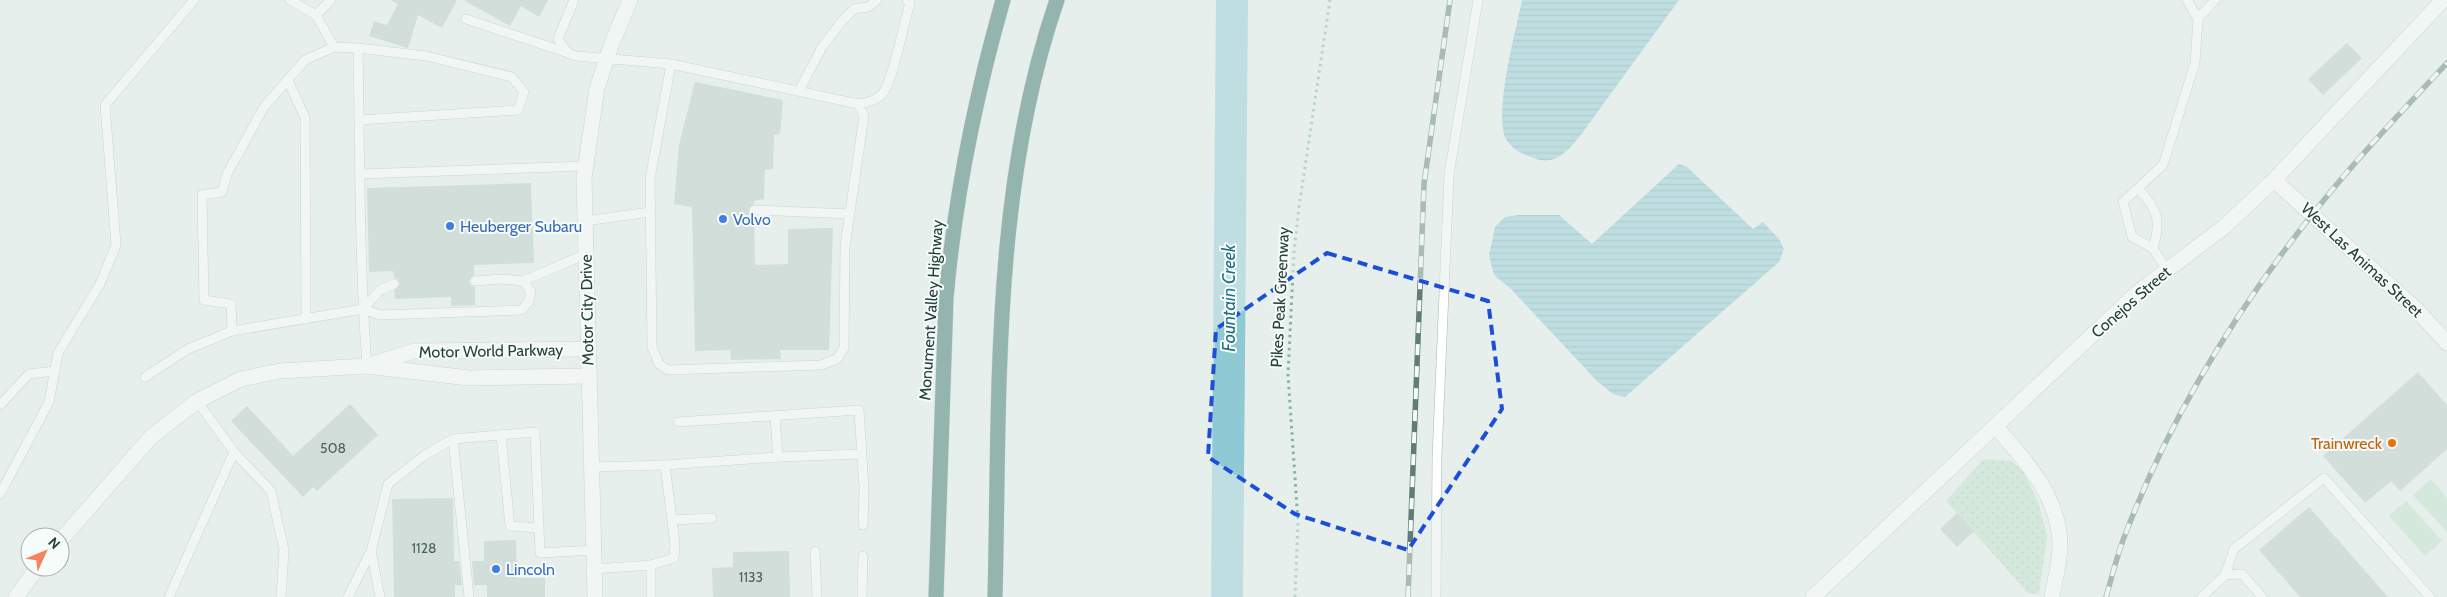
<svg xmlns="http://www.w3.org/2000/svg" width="2447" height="597" font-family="Cabin,sans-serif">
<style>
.grass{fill:url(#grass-dots)}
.garden{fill:#bfe0c8}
.water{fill:url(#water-rules)}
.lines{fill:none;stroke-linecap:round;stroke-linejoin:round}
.river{stroke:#8ec9d4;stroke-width:32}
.building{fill:#bbcac4}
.lane-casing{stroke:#a8b8b2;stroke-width:10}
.street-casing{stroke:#a8b8b2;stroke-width:16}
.secondary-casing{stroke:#a4bbb3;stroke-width:16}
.highway-casing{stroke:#c2cac8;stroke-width:16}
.path{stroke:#86b3a5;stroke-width:3;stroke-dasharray:2.5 4;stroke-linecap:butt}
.lane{stroke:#fff;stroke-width:9}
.street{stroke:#fff;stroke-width:15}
.secondary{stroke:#fff;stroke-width:15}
.highway{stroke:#2f6f62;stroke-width:15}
.rail-casing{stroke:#5f7d75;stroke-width:5.5}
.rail{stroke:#f7fbf9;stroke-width:4;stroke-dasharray:11;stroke-linecap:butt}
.marked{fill:none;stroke:#1d4ed8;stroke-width:4;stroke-dasharray:10 6;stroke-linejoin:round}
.shop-dot{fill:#3f7fe0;stroke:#f7fbf9;stroke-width:2}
.food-dot{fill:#e8710a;stroke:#f7fbf9;stroke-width:2}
.labels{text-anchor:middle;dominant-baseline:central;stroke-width:4;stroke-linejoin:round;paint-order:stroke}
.number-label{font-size:14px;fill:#4a645c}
.shop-label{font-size:16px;fill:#366cbe;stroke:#f7fbf9;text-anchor:start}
.street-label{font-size:16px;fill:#24423a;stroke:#f7fbf9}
.food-label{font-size:16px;fill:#c56008;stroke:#f7fbf9;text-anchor:end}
.water-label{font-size:18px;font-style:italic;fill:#1c6f80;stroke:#f7fbf9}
</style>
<defs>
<pattern id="grass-dots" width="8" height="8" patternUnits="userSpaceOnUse" patternTransform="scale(1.25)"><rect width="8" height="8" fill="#bfe0c8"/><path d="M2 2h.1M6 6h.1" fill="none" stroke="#a4c1ad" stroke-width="1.8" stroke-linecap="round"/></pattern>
<pattern id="water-rules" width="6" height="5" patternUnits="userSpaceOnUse" patternTransform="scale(1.25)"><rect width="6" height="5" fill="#8ec9d4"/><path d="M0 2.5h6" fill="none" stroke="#74a5ad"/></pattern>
</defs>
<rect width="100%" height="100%" fill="#e6efeb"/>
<polygon class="grass" points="1984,459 2011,461 2023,471 2038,502 2047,537 2039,594 2028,593 1946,501"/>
<g class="garden">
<polygon points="2431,479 2447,498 2447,532 2413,495"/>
<polygon points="2406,501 2442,541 2425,556 2389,516"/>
</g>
<g class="water">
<path d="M1522 0H1679L1580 136C1568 150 1555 167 1534 158 1522 154 1513 150 1506 139 1493 114 1516 30 1522 0Z"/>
<polygon points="1679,164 1687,167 1753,229 1763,222 1779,239 1784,249 1779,262 1625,397 1613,394 1597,381 1511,289 1494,275 1489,255 1495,227 1505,217 1519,215 1559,215 1592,244"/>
</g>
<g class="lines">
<polyline class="river" points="1227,597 1232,0"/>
</g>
<g class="building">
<polygon points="391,0 457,0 442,28 418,15 408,48 369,36 374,21 387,25 398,4"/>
<polygon points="463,0 548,0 539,17 521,6 510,26"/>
<polygon points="2347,43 2362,58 2323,95 2308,79"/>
<polygon points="695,82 783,100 780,134 774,135 773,169 765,170 764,199 754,201 754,204 748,209 750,215 754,216 755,265 788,264 788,229 833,228 829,350 780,350 781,359 731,360 730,350 695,351 692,207 674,204 679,145"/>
<polygon points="531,183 534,263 474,265 474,275 469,281 470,285 475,287 475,305 451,306 451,297 395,299 394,291 400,284 398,279 394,278 393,271 369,272 367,188"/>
<polygon points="2418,372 2447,405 2447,449 2400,491 2391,481 2365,503 2323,456"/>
<polygon points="350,404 378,435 317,491 313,487 303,497 231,421 247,406 293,456"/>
<polygon points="453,498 454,561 459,561 462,585 455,585 455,597 394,597 392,499"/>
<polygon points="2309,507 2388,597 2300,597 2259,550"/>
<polygon points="1957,513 1974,531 1957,547 1940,529"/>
<polygon points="516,540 517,578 545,578 545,597 487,597 487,585 474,585 472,561 484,561 484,541"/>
<polygon points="789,551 790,597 713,597 712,568 733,567 733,552"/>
</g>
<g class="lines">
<defs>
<g id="lane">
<polyline points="290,0 316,15 334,47"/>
<polyline points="574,0 558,39 568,53 576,56 671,64 858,104 864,116 845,246 844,348 837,359 821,365 668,370 659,364 652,347 650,179 671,64"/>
<polyline points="2187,0 2198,19"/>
<polyline points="316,15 331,0"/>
<polyline points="466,19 565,52"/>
<polyline points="358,48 334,47 305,60 264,107 227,174 222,192 202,195 204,300 231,304 232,331 363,309"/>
<polyline points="288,81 305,117 306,319"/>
<polyline points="799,91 822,47 842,21 854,9 868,7 877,0"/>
<path d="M858 104C867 102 877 101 883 93 893 80 904 22 910 3L907 0"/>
<path d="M359 120 518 110 524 92 512 77 426 56 358 48C360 154 359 261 367 366"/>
<polyline points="360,174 585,166"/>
<path d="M2139 190C2159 210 2161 222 2153 248"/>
<polyline points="754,210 850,214"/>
<polyline points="585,221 650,212"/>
<polyline points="2167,271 2153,248 2132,237 2123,202 2163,165 2195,63 2198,19 2215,0"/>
<polyline points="523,281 586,254"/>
<polyline points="394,284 380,290 363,309 380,315 522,310 529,301 531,292 523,281 502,279 475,281"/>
<polyline points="145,377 188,349 232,331"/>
<polyline points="197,401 234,452 271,491 284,550 281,597"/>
<polyline points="0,405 29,374 55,371"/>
<polyline points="775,416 778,457"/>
<polyline points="678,422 859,410 864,488 863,525"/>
<polyline points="501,435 510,526 539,528"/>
<polyline points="453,439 469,597"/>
<polyline points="665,465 778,457 862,454"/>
<polyline points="592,467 665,465 675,544 674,558 651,565"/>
<polyline points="0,494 49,402 58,353 100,284 116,245 105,105 194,0"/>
<polyline points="672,520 712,518"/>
<polyline points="371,551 380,597"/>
<polyline points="815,551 817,597"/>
<polyline points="594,569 651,565 651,597"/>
<polyline points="2225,575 2234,549 2324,478 2430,597"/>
<polyline points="169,597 234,452"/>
<polyline points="348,597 371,551 388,484 425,455 453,439 535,432 540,553 594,550"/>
<polyline points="862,597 863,556"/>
<polyline points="1436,597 1437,457 1449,175 1478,0"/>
<polyline points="2202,597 2225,575 2242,574 2262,597"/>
</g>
<g id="street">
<polyline points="2274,180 2416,309 2447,343"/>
<polyline points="587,349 414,351 367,366 469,378 588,376"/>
<path d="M1995 426C2025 460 2059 496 2060 544 2060 561 2055 580 2052 597"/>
<polyline points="60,541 151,437 197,401 241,379 279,371 367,366"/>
<polyline points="16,597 38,567"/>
<polyline points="1813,597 2138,292 2224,227 2274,180 2443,0"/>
</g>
<polyline id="secondary" points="595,597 584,178 597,88 612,43 630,0"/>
<g id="highway">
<path d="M936 597 946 298C955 196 975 98 1003 0"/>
<path d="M995 597C1000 398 991 191 1057 0"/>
</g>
</defs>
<use href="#lane" class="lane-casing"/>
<use href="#street" class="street-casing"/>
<use href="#secondary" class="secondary-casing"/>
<use href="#highway" class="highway-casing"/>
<polyline class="path" points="1295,597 1298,522 1288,375 1294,252 1299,207 1330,0"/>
<use href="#lane" class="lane"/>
<use href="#street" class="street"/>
<use href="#secondary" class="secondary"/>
<use href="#highway" class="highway"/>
<defs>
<g id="rail">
<polyline points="1408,597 1424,184 1450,0"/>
<path d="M2106 597C2112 577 2117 555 2125 535 2172 412 2244 297 2328 195 2365 149 2407 106 2447 63"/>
</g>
</defs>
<use href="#rail" class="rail-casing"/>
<use href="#rail" class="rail"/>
</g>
<path d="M0 0H2447V597H0ZM1327 253 1488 301 1502 409 1408 550 1295 514 1208 457 1216 329Z" fill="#e6efeb" fill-opacity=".55" fill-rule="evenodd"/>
<path class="marked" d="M1327 253 1488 301 1502 409 1408 550 1295 514 1208 457 1216 329Z"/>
<g class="shop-dot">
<circle cx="723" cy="219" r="5"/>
<circle cx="450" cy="226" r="5"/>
<circle cx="496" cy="569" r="5"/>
</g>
<circle class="food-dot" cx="2392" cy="443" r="5"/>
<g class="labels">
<g class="number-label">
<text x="333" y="448">508</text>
<text x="424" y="548">1128</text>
<text x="751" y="577">1133</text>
</g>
<g class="shop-label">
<text x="733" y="219">Volvo</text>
<text x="460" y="226">Heuberger Subaru</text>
<text x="506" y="569">Lincoln</text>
</g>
<g class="street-label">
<text transform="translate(2362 260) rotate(43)">West Las Animas Street</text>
<text transform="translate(1280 297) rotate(-87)">Pikes Peak Greenway</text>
<text transform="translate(2131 302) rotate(-41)">Conejos Street</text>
<text transform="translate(587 310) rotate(-91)">Motor City Drive</text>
<text transform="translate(931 310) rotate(-86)">Monument Valley Highway</text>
<text transform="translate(491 351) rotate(-1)">Motor World Parkway</text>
</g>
<g class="food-label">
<text x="2382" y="443">Trainwreck</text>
</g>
<g class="water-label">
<text transform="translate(1229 298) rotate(-90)">Fountain Creek</text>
</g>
</g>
<g transform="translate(45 552) rotate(46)"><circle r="24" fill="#f7fbf9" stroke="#a3b1ad"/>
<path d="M0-4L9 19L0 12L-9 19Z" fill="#f4845f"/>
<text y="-8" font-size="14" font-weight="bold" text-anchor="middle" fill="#24423a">N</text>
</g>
</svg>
